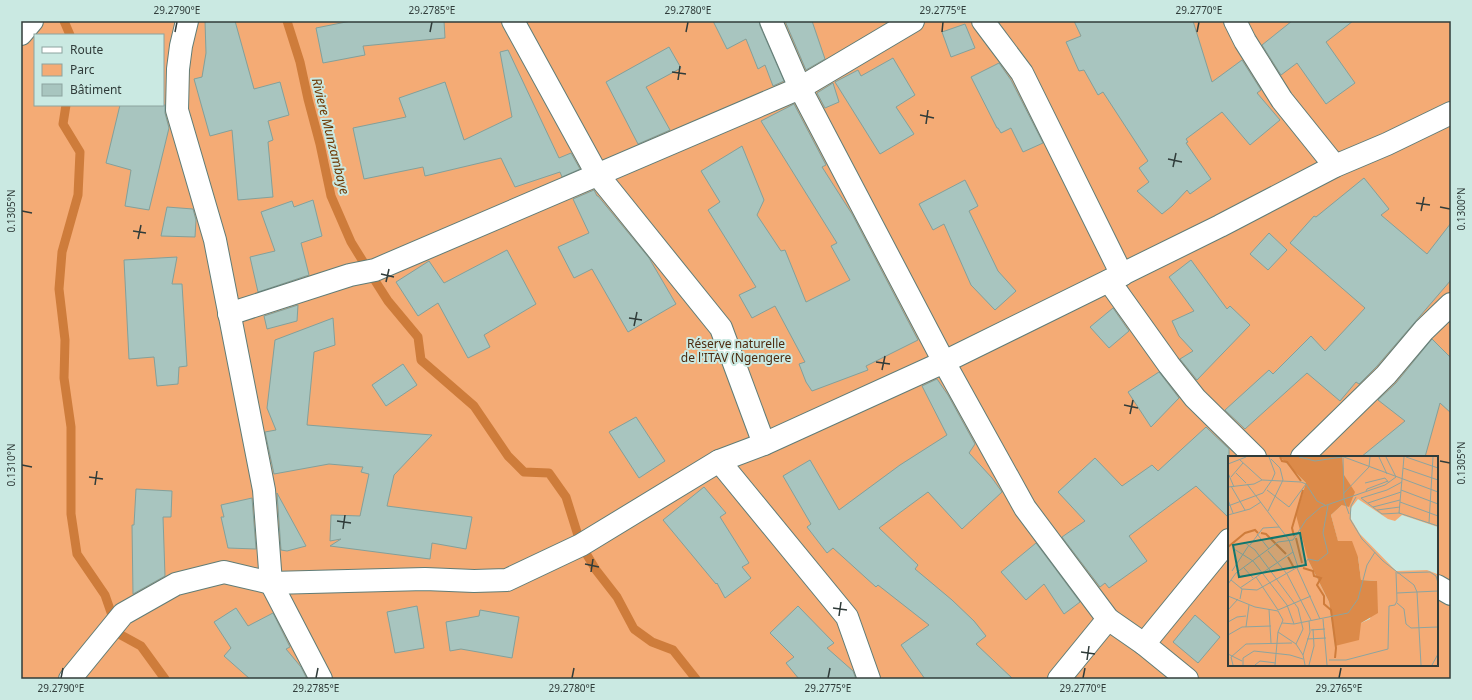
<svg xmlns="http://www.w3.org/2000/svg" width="1472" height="700" font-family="'Noto Sans',sans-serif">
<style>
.green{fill:#f4ab75;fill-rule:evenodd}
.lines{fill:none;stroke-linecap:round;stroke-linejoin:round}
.stream{stroke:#ce7c3b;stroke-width:9}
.building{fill:#a8c5bf;stroke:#83a09a}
.minor-casing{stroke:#607c76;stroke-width:24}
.minor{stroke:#fff;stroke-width:22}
.ticks{fill:none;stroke:#303c3a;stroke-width:1.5}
.labels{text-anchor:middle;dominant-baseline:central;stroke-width:4;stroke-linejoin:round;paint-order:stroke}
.park-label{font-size:12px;fill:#4c2a0f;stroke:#cae9e2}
.water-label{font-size:13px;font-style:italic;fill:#6d3803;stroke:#cae9e2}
.inset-river{fill:none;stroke:#ce7c3b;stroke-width:2}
.inset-road{fill:none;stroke:#8ca49f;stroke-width:1}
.view{fill:#0f766e;fill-opacity:0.15;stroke:#0f766e;stroke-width:2}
.inset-edge{fill:none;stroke:#303c3a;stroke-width:2}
.neatline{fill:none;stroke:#303c3a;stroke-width:1.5}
.ticks-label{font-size:10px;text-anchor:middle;fill:#303c3a}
</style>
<rect width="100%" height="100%" fill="#cae9e2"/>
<path class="green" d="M21 21H1451V679H21ZM35 35H163V105H35ZM1229 457H1437V665H1229Z"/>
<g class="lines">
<g class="stream">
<polyline points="64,21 70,35"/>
<polyline points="287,21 300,62 308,99 320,144 331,196 351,242 372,276 388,301 418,337 421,360 474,406 508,456 524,472 549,473 566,497 581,545 596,570 617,597 634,629 652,642 673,650 696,679"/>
<polyline points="66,105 63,124 80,152 78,195 62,252 59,289 65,340 64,378 71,427 71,514 77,554 105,595 114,621 110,629 141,646 165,679"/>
</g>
</g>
<g class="building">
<polygon points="205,21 235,21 254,89 280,82 289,115 268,121 273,140 268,142 273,197 238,200 232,130 210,136 194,79 202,77 206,53"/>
<polygon points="351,21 444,21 445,38 363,46 365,55 323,63 316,28"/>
<polygon points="713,21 759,21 760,26 784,81 773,86 765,65 758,69 746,39 727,49"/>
<polygon points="785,21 812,21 825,59 806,70"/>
<polygon points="1074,21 1193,21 1212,82 1242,60 1261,90 1257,93 1280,120 1250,145 1222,112 1186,139 1188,142 1186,143 1211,179 1190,194 1187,190 1172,206 1162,214 1137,191 1149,182 1139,168 1148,161 1103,92 1098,95 1084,70 1079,71 1066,42 1081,36"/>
<polygon points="1292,21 1353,21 1326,42 1355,83 1326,104 1297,63 1281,75 1262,45"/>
<polygon points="965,24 975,48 951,57 942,32"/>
<polygon points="669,47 681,68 646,87 670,130 638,144 606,82"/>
<polygon points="508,50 559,158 571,153 580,169 562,177 560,172 515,187 501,158 425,176 423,167 364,179 353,128 406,117 399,98 445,82 464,140 512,117 500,52"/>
<polygon points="893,58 915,95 896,107 914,134 880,154 835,82 858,70 861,76"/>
<polygon points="999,63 1011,80 1043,143 1023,152 1011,128 1001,133 998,128 997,128 971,77"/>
<polygon points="833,83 839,102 825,108 817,93"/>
<polygon points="794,104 826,165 822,167 852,214 918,340 866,366 868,370 812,391 806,382 799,364 805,362 775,306 752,318 739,295 756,287 708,210 720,202 701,171 742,146 764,200 757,215 781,251 785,250 806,302 850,280 831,246 837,243 761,121"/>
<polygon points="120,105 165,105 165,113 169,128 149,210 125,206 131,170 106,163"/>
<polygon points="1364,178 1389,209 1381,215 1427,254 1451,223 1451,280 1377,366 1359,384 1356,382 1340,401 1307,373 1245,429 1225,410 1269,370 1273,374 1311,336 1325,351 1365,308 1290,243 1314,216 1316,217"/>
<polygon points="965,180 978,206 969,211 998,271 1016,291 995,310 971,285 944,224 933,230 919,204"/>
<polygon points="594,190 597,196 598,196 649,258 676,304 628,332 592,269 574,278 558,247 589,233 573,199"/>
<polygon points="313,200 322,236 301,243 309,275 258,292 250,257 275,251 261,212 292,201 294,207"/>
<polygon points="167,207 193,209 196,220 195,237 161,236"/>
<polygon points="1269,233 1287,250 1268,270 1250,254"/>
<polygon points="507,250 536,304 484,335 490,347 468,358 438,303 418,316 396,282 429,261 444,283"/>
<polygon points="177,257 172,284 182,284 187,366 179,367 178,384 157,386 154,357 129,359 124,260"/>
<polygon points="1191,260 1227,309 1230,306 1250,325 1197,380 1180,359 1193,351 1179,336 1172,321 1194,311 1169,277"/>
<polygon points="298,305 297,321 267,329 264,316"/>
<polygon points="1113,308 1129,331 1109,348 1090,327"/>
<polygon points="333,318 335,345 314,352 307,425 432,435 394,475 387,506 472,517 466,549 432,543 430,559 330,546 341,539 330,541 331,515 360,516 369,474 361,472 363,467 329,464 274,474 265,432 276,430 267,408 275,340"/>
<polygon points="1432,339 1451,358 1451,413 1440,403 1425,457 1361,457 1405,421 1378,400 1396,383"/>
<polygon points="403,364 417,385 386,406 372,385"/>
<polygon points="1159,372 1179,398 1151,427 1128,392"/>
<polygon points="937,379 948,395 975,444 969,453 992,478 1002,492 962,529 928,492 879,528 918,565 915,569 952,600 974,621 986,636 976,644 1013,679 925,679 901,645 929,625 878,585 876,587 833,548 827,553 807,527 811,524 783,476 810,460 839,510 900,465 947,435 922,386"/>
<polygon points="636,417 665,461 639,478 609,432"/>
<polygon points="1206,427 1229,449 1229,518 1196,486 1129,536 1147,561 1109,588 1105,583 1100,587 1062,537 1085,521 1058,492 1095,458 1122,486 1152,465 1158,471"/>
<polygon points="704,487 726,513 720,517 749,563 742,567 751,578 725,598 717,583 716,584 663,520"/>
<polygon points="136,489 172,491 171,517 163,517 165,576 133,594 132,525 134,525"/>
<polygon points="277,493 306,546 287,551 281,550"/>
<polygon points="252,498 256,549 228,548 221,517 224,517 221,505"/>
<polygon points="1036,543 1080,602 1064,614 1044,584 1026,600 1001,572"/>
<polygon points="417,606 424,648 395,653 387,612"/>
<polygon points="798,606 834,643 827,648 853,671 856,679 799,679 786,663 794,657 770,633"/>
<polygon points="236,608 248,626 273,613 290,647 286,649 301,667 307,679 250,679 224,656 231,648 214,622"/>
<polygon points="480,610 519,617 512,658 461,649 450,651 446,622 479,616"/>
<polygon points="1195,615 1220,637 1198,663 1173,642"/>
</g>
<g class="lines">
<defs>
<g id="minor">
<polyline points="187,21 181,46 178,69 177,110 215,240 264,490 271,583 321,679"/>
<polyline points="513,21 597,174 721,328 764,444"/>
<polyline points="771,21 800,88 944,362 1025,508 1108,619 1144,644 1187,679"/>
<polyline points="983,21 1022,73 1122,275"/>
<polyline points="1235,21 1245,41 1282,100 1335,166"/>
<polyline points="21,34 32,21"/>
<polyline points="1109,281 1169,365 1195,398 1255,457"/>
<polyline points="229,314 350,275 375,270 800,88 913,21"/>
<polyline points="1302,457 1386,375 1424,330 1451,304"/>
<polyline points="719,461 847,617 869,679"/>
<polyline points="1437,586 1451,594"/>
<polyline points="1144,644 1229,540"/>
<polyline points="70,679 123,614 176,584 224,572 271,583 425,579 474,581 507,580 581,545 719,461 764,444 944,362 1220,226 1335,166 1387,144 1451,113"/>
<polyline points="1059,679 1108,619"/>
</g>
</defs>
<use href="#minor" class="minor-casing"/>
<use href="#minor" class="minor"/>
</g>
<path class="ticks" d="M175 32 177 22M430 32 432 22M686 32 688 22M942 32 943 22M1197 32 1199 22M672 72 686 74M678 80 680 66M920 115 934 118M926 124 928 110M1168 159 1182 162M1173 167 1176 153M1416 203 1430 205M1440 207 1450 209M22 211 32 213M1421 211 1424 197M133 231 146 233M138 239 141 225M381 274 394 277M386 282 389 269M629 318 642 320M634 326 637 312M876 362 890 364M882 370 885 356M1124 405 1138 408M1130 414 1133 400M1440 461 1450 463M22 465 32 467M89 477 103 479M95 485 97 471M337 521 351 523M343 529 345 515M585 564 599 567M591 572 593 559M833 608 847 610M839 616 841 602M1081 652 1095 654M1087 660 1089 646M61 678 63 668M316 678 318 668M572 678 574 668M828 678 830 668M1083 678 1085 668M1339 678 1341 668"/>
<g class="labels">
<g class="park-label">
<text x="736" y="343">Réserve naturelle<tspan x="736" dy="14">de l'ITAV (Ngengere</tspan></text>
</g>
<g class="water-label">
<text transform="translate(331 136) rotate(76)">Riviere Munzambaye</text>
</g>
</g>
<g transform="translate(1228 456)">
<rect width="210" height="210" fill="#cae9e2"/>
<path d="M0 1H52L78 27 80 104 101 146 107 190 133 167 142 163 149 125 133 124 130 101 110 86 103 59 114 49V1H210V71L174 59 167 65 160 63 130 43 123 52V63L132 78 168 115 199 114 209 118 210 209H0Z" fill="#f4ab75"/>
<path d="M52 1H114L116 19 127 36 121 51 114 49 103 59 110 85H124L130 101 133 124 149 125 150 157 133 167 131 184 107 190 101 146 80 104 68 59 78 27Z" fill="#dc8a49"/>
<path class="inset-river" d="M52 1 54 5 59 6 73 25M33 77 38 78 58 98M66 80 64 72 75 34M68 82 74 107M0 91 17 77 27 74 30 77M60 101 66 112M75 112 85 115 86 120 93 122 89 129 96 140V148L103 154 108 192 107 202"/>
<path class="inset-road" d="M41 1 47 17 44 24M71 1 87 5 114 1M115 1 116 44 121 58M116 1 210 36M151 1 159 18M158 1 168 21M176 1 171 57 210 70M178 1 210 12M43 3 52 12 55 24M12 4 34 24M0 8 18 1M175 12 210 24M0 17 6 31M8 17 18 27M3 21 15 7M137 27 157 22 161 27M3 30 17 54M0 31 26 28 34 24 73 26 78 28 89 45 97 49M39 34 61 51 78 28M173 34 210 48M138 35 139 33 160 25M115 38 141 11 142 1M128 41 123 50 122 63 134 83 155 105 186 129 189 136 210 135M133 42 154 58 172 57M133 42 159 34 174 26M0 44 5 57M172 46 210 60M140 47 173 36M0 50 35 37 44 24M145 51 172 44M149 54 172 51M40 55 55 24M0 59 22 53 33 46M201 67 205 1M29 78 41 93M16 86 27 94 70 152 75 173 68 188M22 89 35 72 51 71M6 93 25 105M40 95 59 118 83 164M25 105 59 149 66 168M69 111 75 110 80 103 90 105 100 97 95 77 100 49M16 112 25 122M69 112 92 163M4 115 21 89M169 117 202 116 208 120 210 127M28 121 50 154M3 124 14 133M0 128 8 117 50 86 65 84 78 64 93 51 157 29 168 21M12 132 65 96M169 137 189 136 193 209M0 140 27 151 50 155 55 164 50 176 68 188 75 199 77 209M12 143 14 133 29 134 70 111 61 84 19 28M169 147 176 153 178 168 183 172 210 171M41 153 43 187M0 154 10 143M50 154 83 140M95 163 99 209M0 166 9 161 18 160M54 167 66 168 120 157 130 143 139 109 147 96M18 171 21 149M83 174 97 173M0 179 14 171 43 170M79 183 98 182M0 198 14 205M75 199 82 176 81 165M101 204H118L160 193 161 150 167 149 169 145 168 116M5 209 3 201 18 188 64 187M15 209V202L26 195 62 199 75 203M27 209 32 205 48 207M47 209 50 176M81 209 86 190 85 173M204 209 210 198"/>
<path class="view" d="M72 77 78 109 11 121 5 89Z"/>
<rect width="210" height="210" class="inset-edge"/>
</g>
<rect width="1472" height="700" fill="none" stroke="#cae9e2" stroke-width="44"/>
<rect x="34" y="34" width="130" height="72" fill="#cae9e2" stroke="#8ca49f"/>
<rect x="42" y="47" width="20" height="6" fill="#ffffff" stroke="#8ca49f"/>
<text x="70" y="54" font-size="12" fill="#303c3a">Route</text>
<rect x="42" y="64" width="20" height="12" fill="#f4ab75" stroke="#8ca49f"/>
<text x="70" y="74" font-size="12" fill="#303c3a">Parc</text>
<rect x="42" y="84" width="20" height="12" fill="#a8c5bf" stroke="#8ca49f"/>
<text x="70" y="94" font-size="12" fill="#303c3a">Bâtiment</text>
<rect x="22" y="22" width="1428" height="656" class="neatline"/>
<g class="ticks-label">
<text x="177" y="14">29.2790°E</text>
<text x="432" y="14">29.2785°E</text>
<text x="688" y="14">29.2780°E</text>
<text x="943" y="14">29.2775°E</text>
<text x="1199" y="14">29.2770°E</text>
<text transform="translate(1461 209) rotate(-90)" y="4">0.1300°N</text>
<text transform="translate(11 211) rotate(-90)" y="4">0.1305°N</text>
<text transform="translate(1461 463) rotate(-90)" y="4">0.1305°N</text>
<text transform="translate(11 465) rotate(-90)" y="4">0.1310°N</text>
<text x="61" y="692">29.2790°E</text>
<text x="316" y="692">29.2785°E</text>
<text x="572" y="692">29.2780°E</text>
<text x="828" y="692">29.2775°E</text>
<text x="1083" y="692">29.2770°E</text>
<text x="1339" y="692">29.2765°E</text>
</g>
</svg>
